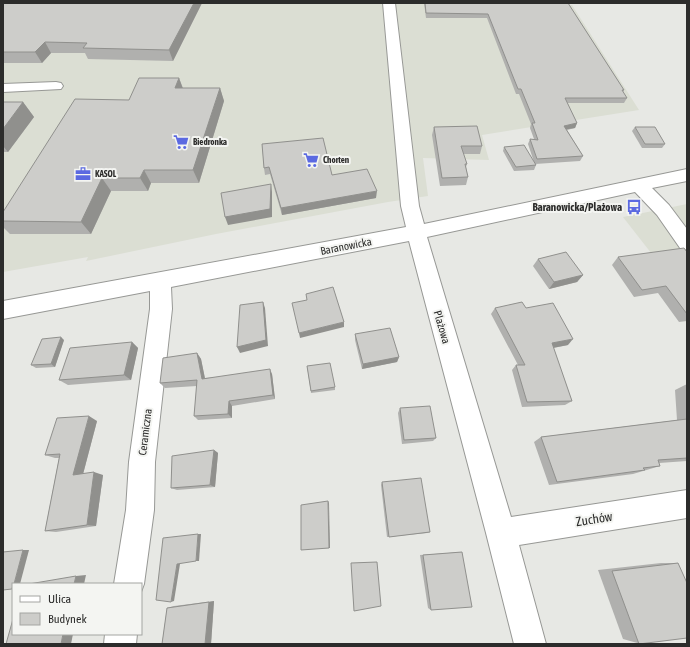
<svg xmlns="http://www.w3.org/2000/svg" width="690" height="647" font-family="'Asap Condensed',sans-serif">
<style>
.built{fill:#dbded3}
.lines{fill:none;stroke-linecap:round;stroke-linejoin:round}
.minor-casing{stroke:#979895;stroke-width:2}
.minor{fill:#fff;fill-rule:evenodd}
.wall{fill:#b0b0ae}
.shaded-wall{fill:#90908d}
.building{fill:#cdcdca;stroke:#90908d}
.labels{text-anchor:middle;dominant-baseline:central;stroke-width:4;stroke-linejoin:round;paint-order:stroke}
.far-poi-label{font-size:9px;font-weight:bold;fill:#2c2c2b;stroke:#f4f5f2;text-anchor:start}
.poi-label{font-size:11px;font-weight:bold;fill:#2c2c2b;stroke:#f4f5f2;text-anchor:end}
.street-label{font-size:11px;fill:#2c2c2b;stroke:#f4f5f2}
.near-street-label{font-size:13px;fill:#2c2c2b;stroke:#f4f5f2}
</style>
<rect width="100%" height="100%" fill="#e7e8e4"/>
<g class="built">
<polygon points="3,3 403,3 572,5 639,110 482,135 489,160 423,158 428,196 388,202 216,234 86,261 88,257 3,272"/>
<polygon points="687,204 687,299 623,217"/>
</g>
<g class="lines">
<defs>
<g id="minor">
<polygon points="383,3 395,3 419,206 424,224 687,169 687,181 652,188 669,205 687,229 687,250 680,248 657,215 635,192 427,237 511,517 687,490 687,518 519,545 546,644 514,644 486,533 409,241 171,287 172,309 155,462 154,510 144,584 141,592 141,584 114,584 126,510 129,462 150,309 150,291 3,319 3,301 406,227 401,206"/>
<polygon points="56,82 61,83 63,86 61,89 3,92 3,84"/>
<polygon points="105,634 137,634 136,644 104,644"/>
</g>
</defs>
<use href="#minor" class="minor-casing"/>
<use href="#minor" class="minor"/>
</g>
<g class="wall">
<polygon points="3,3 202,3 173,61 88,59 85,53 51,53 42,63 3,63"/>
<rect x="348" y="3" width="22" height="1"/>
<polygon points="424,3 568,3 624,90 623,92 627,98 624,103 567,103 577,123 575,128 567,130 583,156 580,161 535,164 536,165 534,170 514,171 503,151 504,147 534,162 528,144 530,139 534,139 530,128 531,124 519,94 516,94 487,18 426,18"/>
<polygon points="179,78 183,88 220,88 224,101 199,183 151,183 148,191 111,191 91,234 10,234 3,227 3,212 129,100"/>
<polygon points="3,102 23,102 34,117 8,152 3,152"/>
<polygon points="434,127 482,146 480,154 463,154 467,164 466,167 468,177 466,185 440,186 432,135"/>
<polygon points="635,127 665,144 662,148 642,148 632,131"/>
<polygon points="262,144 332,175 376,198 282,215 270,174 265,175 264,168"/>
<polygon points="687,252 687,321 679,322 658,293 634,297 612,265 618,257"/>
<polygon points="538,259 583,275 577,282 549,289 533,266"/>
<polygon points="495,308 526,308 568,345 553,348 572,401 565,405 522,407 512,370 516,365 518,365 491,314"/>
<polygon points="355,334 399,357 397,362 362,369 355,340"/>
<polygon points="64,340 55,367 36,368 31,365"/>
<polygon points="132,342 138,348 131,380 68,385 59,380"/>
<polygon points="197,353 201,359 205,378 272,374 275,399 232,406 232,418 198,420 194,416 197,386 165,388 160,383"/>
<polygon points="307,366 335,387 335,390 311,393"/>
<polygon points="687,384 687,461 659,463 660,466 633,474 549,485 534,442 541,437 677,420 675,390"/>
<polygon points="400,408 436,438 433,441 402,444 398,413"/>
<polygon points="97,421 83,474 103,475 96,526 56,532 45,531 59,458 55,458 45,455"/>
<polygon points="214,450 218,453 215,487 177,490 171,488"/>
<polygon points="382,482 430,532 427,533 387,537 381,485"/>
<polygon points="462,552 431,610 428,608 420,555"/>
<polygon points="661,563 678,563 641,644 623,639 598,570"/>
<polygon points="214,601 211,644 162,644 167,608 174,606"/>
</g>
<g class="shaded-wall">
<polygon points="194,3 202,3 173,61 169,50"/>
<polygon points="45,42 51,53 42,63 35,52"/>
<polygon points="179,78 184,92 175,88"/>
<polygon points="220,88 224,101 199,183 193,170"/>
<polygon points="23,102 34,117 8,152 3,146 3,129"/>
<polygon points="577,123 575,128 562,130 564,126"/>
<polygon points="144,170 151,183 148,191 140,178"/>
<polygon points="102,178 111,191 91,234 81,222"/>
<polygon points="271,184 272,192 272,217 228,225 225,217"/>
<polygon points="377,191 376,198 282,215 281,208"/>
<polygon points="583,275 577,282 549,289 554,282"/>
<polygon points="263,302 265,308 268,346 240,353 237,347"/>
<polygon points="344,322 344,327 300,338 299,333"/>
<polygon points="61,337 64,340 55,367 51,364"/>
<polygon points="573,339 568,345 547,349 552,343"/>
<polygon points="132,342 138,348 131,380 124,375"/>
<polygon points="197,353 201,359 206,384 202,379"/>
<polygon points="399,357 397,362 362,369 363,364"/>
<polygon points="270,369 272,374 275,399 273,395"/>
<polygon points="229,401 232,406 232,418 228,414"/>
<polygon points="89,416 97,421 82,478 73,475"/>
<polygon points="214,450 218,453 215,487 210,485"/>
<polygon points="94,472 103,475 96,526 87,525"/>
<polygon points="328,501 329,503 330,548 329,548"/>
<polygon points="198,534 201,534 199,561 196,561"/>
<polygon points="23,550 29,550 20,584 14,584"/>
<polygon points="177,564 180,564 174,601 171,602"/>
<polygon points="86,575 84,584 74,584 76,576"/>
<polygon points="214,601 211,644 205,644 209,602"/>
<polygon points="63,634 73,634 71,644 61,644"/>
</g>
<g class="building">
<polygon points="3,3 194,3 169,50 83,48 87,43 45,42 35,52 3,52"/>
<polygon points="425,3 568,3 624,90 622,90 627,98 565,98 577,123 564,126 583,156 537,159 530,139 538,140 532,123 535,123 521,89 518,89 488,14 426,13"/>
<polygon points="139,78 179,78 175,88 220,88 193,170 144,170 140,178 102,178 81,222 3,221 3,212 75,99 129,100"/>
<polygon points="3,102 23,102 3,129"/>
<polygon points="477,126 482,146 461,146 467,164 465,164 468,177 442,178 434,127"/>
<polygon points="635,127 655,127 665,144 645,144"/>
<polygon points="323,138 332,175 367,169 377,191 281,208 269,167 264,168 262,144"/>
<polygon points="524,145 536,165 516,167 504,147"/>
<polygon points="271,184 270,209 225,217 221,193"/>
<polygon points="684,248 687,252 687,314 666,286 642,290 618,257"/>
<polygon points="566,252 583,275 554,282 538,259"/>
<polygon points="333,287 344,322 299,333 292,303 307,300 306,294"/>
<polygon points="263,302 266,340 237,347 240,305"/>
<polygon points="522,302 526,308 553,303 573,339 552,343 572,401 527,402 516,365 525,365 495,308"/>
<polygon points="390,328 399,357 363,364 355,334"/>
<polygon points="61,337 51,364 31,365 42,339"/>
<polygon points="132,342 124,375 59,380 70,348"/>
<polygon points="197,353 202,379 270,369 273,395 229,401 228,414 194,416 197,380 160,383 163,358"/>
<polygon points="330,363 335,387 311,391 307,366"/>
<polygon points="430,406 436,438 404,440 400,408"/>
<polygon points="89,416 73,475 94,472 87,525 45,531 60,454 45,455 57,418"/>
<polygon points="687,419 687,458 658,460 660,466 643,468 645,470 557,482 541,437"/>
<polygon points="214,450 210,485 171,488 172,456"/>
<polygon points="421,478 430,532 389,537 382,482"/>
<polygon points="328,501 329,548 301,550 301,505"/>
<polygon points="198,534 196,561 177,564 171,602 156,600 163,538"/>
<polygon points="23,550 14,584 13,584 12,589 3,590 3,552"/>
<polygon points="462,552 472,607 431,610 423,555"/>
<polygon points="377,562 381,606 354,611 351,563"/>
<polygon points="678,563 687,583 687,638 639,644 612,571"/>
<polygon points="76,576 74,584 29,584"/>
<polygon points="209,602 205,644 162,644 167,608"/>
<polygon points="13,619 13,634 63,634 61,644 6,644"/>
</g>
<defs>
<symbol id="supermarket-bare" viewBox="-9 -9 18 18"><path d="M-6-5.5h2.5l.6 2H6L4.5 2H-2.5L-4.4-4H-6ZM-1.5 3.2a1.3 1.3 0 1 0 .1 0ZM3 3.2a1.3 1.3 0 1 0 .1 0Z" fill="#5b69e1" stroke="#f4f5f2" stroke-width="2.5" paint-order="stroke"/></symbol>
<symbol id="office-bare" viewBox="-9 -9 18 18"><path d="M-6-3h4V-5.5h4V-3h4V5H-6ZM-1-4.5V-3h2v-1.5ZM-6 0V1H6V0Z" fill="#5b69e1" stroke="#f4f5f2" stroke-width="2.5" paint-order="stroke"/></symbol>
<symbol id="bus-bare" viewBox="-9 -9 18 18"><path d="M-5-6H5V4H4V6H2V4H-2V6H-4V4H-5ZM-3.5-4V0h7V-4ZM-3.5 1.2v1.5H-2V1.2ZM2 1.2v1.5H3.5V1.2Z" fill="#5b69e1" stroke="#f4f5f2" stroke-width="2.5" paint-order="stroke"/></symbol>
</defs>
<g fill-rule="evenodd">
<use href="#supermarket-bare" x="170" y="131" width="22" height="22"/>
<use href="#supermarket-bare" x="300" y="149" width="22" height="22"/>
<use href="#office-bare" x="72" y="163" width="22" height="22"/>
<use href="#bus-bare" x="623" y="196" width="22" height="22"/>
</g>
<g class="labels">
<g class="far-poi-label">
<text x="193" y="142">Biedronka</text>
<text x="323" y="160">Chorten</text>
<text x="95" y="174">KASOL</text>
</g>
<g class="poi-label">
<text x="622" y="207">Baranowicka/Plażowa</text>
</g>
<g class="street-label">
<text transform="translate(346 246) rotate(-11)">Baranowicka</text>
<text transform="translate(442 327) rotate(74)">Plażowa</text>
<text transform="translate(145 432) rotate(-83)">Ceramiczna</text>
</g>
<g class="near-street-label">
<text transform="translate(594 519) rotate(-9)">Zuchów</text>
</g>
</g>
<rect width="690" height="647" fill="none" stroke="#2c2c2b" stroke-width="8"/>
<rect x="12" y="583" width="130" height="52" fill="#f4f5f2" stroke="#a4a5a2"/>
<rect x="20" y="596" width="20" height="6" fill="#ffffff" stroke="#a4a5a2"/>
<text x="48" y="603" font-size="12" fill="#2c2c2b">Ulica</text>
<rect x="20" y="613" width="20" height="12" fill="#cdcdca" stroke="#a4a5a2"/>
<text x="48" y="623" font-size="12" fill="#2c2c2b">Budynek</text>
</svg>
